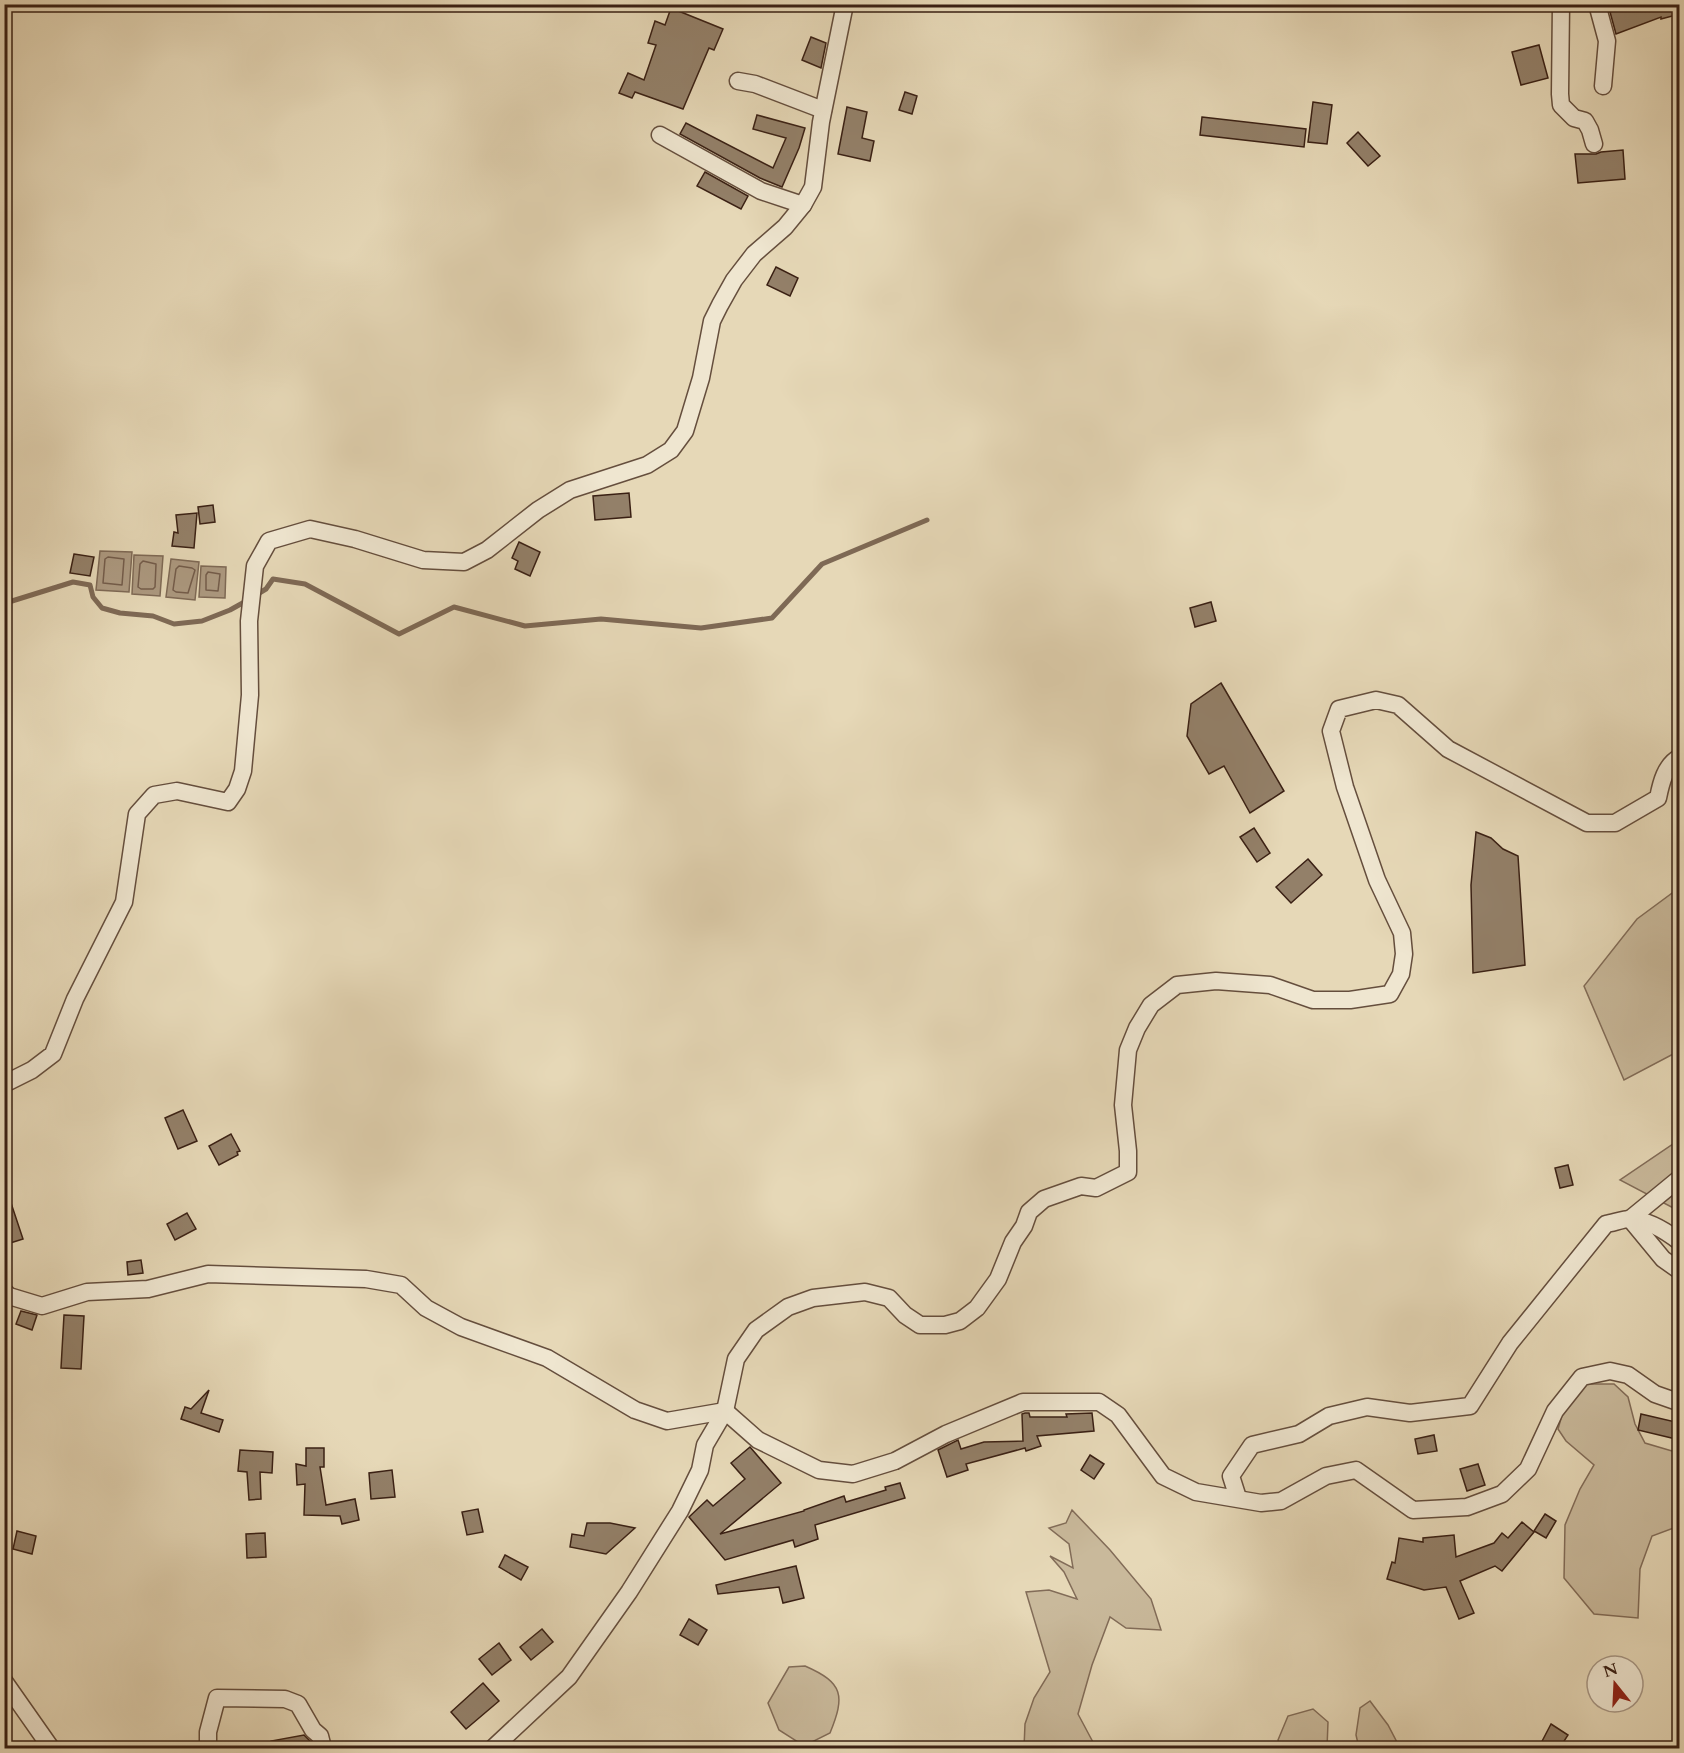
<svg xmlns="http://www.w3.org/2000/svg" width="1684" height="1753" font-family="Cardo,serif">
<style>
.green{fill:#c9b99b;stroke:#826c58;stroke-width:1.5}
.water{fill:#ac9980;stroke:#7e6955;stroke-width:1.5}
.lines{fill:none;stroke-linecap:round;stroke-linejoin:round}
.shore{stroke:#735c4a;stroke-width:1.5}
.stream{stroke:#7e6955;stroke-width:5}
.building{fill:#938069;stroke:#3a2014;stroke-width:1.5}
.minor-casing{stroke:#654e3d;stroke-width:19}
.minor{stroke:#efe6d0;stroke-width:16}
</style>
<rect width="100%" height="100%" fill="#e6d8b7"/>
<filter id="stains"><feTurbulence type="fractalNoise" baseFrequency=".00333" numOctaves="4"/><feColorMatrix values="0 0 0 0 .2 0 0 0 0 .09 0 0 0 0 .02 0 0 0 .5 -.17"/></filter>
<radialGradient id="worn" r=".72"><stop offset=".6" stop-color="#630" stop-opacity="0"/><stop offset="1" stop-color="#630" stop-opacity=".3"/></radialGradient>
<g class="green">
<polygon points="1679,888 1679,1051 1624,1080 1584,986 1637,919"/>
<polygon points="1679,1140 1679,1211 1620,1180"/>
<polygon points="1582,1384 1614,1384 1628,1397 1635,1424 1645,1443 1679,1453 1679,1526 1652,1536 1640,1569 1638,1618 1594,1614 1564,1578 1565,1525 1580,1489 1594,1465 1566,1441 1558,1429 1567,1398"/>
<polygon points="1072,1510 1110,1550 1151,1599 1161,1630 1126,1628 1110,1617 1092,1665 1078,1714 1094,1744 1102,1748 1024,1748 1025,1724 1034,1698 1050,1672 1026,1592 1049,1590 1077,1599 1064,1572 1050,1556 1073,1568 1069,1544 1049,1528 1066,1523"/>
<path d="M805 1666C844 1683 845 1696 830 1733L804 1746 779 1730 768 1703 789 1667Z"/>
<polygon points="1370,1701 1388,1725 1400,1748 1359,1748 1356,1735 1360,1708"/>
<polygon points="1313,1709 1328,1722 1327,1748 1281,1748 1278,1740 1288,1716"/>
</g>
<g class="water">
<polygon points="100,551 132,552 129,592 96,590"/>
<polygon points="134,555 163,556 160,596 132,594"/>
<polygon points="171,559 199,562 195,600 166,597"/>
<polygon points="201,566 226,567 225,598 199,597"/>
</g>
<g class="lines">
<g class="shore">
<polygon points="108,557 124,559 122,585 103,583 105,559"/>
<polygon points="143,561 156,564 155,587 153,589 141,589 138,587 140,564"/>
<polygon points="179,566 192,568 195,570 188,593 176,592 173,590 176,569"/>
<polygon points="208,572 220,574 218,591 206,590 206,575"/>
</g>
<g class="stream">
<polyline points="256,595 266,589 273,579 305,584 399,634 454,607 525,626 601,619 701,628 772,618 822,564 927,520"/>
<polyline points="4,600 12,601 73,582 90,585 93,597 102,608 120,613 153,616 174,624 202,621 230,610 248,600"/>
</g>
</g>
<g class="building">
<polygon points="1628,4 1680,4 1680,14 1661,19 1661,17 1616,34 1610,12"/>
<polygon points="671,8 723,29 714,50 709,48 683,109 635,92 632,98 619,93 628,73 644,80 656,45 648,43 655,21 665,25"/>
<polygon points="811,37 826,43 821,68 802,60"/>
<polygon points="1539,45 1548,78 1521,85 1512,52"/>
<polygon points="905,92 917,96 912,114 899,110"/>
<polygon points="1313,102 1332,105 1327,144 1308,142"/>
<polygon points="847,107 867,112 862,138 874,141 870,161 838,154"/>
<polygon points="757,115 805,128 799,148 782,187 760,178 680,134 686,123 773,168 786,138 753,129"/>
<polygon points="1202,117 1306,129 1304,147 1200,135"/>
<polygon points="1358,132 1380,156 1368,166 1347,143"/>
<polygon points="1623,150 1625,179 1578,183 1575,154 1596,154 1601,152"/>
<polygon points="705,172 748,196 741,209 697,186"/>
<polygon points="776,267 798,278 790,296 767,285"/>
<polygon points="629,493 631,517 595,520 593,496"/>
<polygon points="213,505 215,522 200,524 198,507"/>
<polygon points="197,513 194,548 172,546 174,532 178,533 176,515"/>
<polygon points="519,542 540,552 530,576 515,569 518,561 512,558"/>
<polygon points="74,554 94,557 90,576 70,573"/>
<polygon points="1211,602 1216,621 1195,627 1190,608"/>
<polygon points="1221,683 1284,791 1250,813 1224,766 1209,774 1187,736 1191,704"/>
<polygon points="1254,828 1270,853 1257,862 1240,837"/>
<polygon points="1476,832 1491,838 1503,849 1518,856 1525,965 1473,973 1471,885"/>
<polygon points="1308,859 1322,875 1291,903 1276,887"/>
<polygon points="183,1110 197,1141 178,1149 165,1118"/>
<polygon points="231,1134 240,1151 237,1152 238,1155 219,1165 209,1146"/>
<polygon points="1568,1165 1573,1185 1560,1188 1555,1168"/>
<polygon points="7,1191 23,1239 4,1245 4,1192"/>
<polygon points="187,1213 196,1229 175,1240 167,1224"/>
<polygon points="141,1260 143,1273 128,1275 127,1262"/>
<polygon points="21,1311 37,1315 32,1330 16,1324"/>
<polygon points="64,1315 84,1316 81,1369 61,1368"/>
<polygon points="209,1390 201,1413 223,1420 219,1432 181,1419 185,1407 191,1409"/>
<polygon points="1025,1413 1029,1413 1030,1417 1067,1417 1066,1414 1092,1413 1094,1431 1037,1436 1041,1446 1026,1451 1025,1448 966,1464 968,1470 947,1477 938,1450 958,1440 961,1449 984,1442 1023,1441 1022,1414"/>
<polygon points="1641,1414 1680,1423 1680,1440 1638,1430"/>
<polygon points="1434,1435 1437,1451 1418,1454 1415,1439"/>
<polygon points="750,1447 781,1483 720,1534 804,1511 804,1510 844,1496 846,1502 886,1490 885,1487 900,1483 905,1498 815,1525 818,1539 795,1547 793,1540 725,1560 689,1517 707,1500 713,1506 745,1479 731,1463"/>
<polygon points="306,1448 324,1448 324,1467 320,1467 326,1505 355,1499 359,1520 342,1524 340,1516 304,1515 305,1484 297,1485 296,1464 306,1466"/>
<polygon points="240,1450 273,1452 272,1473 260,1472 261,1499 249,1500 247,1472 238,1471"/>
<polygon points="1090,1455 1104,1464 1094,1479 1081,1470"/>
<polygon points="1478,1464 1485,1485 1467,1491 1460,1469"/>
<polygon points="392,1470 395,1497 371,1499 369,1473"/>
<polygon points="478,1509 483,1532 467,1535 462,1512"/>
<polygon points="1545,1514 1556,1521 1546,1538 1534,1531"/>
<polygon points="1522,1522 1534,1532 1502,1571 1495,1566 1460,1581 1474,1613 1459,1619 1446,1587 1424,1590 1387,1579 1392,1562 1395,1563 1399,1538 1423,1542 1423,1538 1454,1535 1456,1557 1494,1543 1502,1533 1508,1538"/>
<polygon points="587,1523 610,1523 635,1528 606,1554 570,1547 572,1534 584,1536"/>
<polygon points="17,1531 36,1536 32,1554 13,1549"/>
<polygon points="265,1533 266,1557 247,1558 246,1534"/>
<polygon points="505,1555 528,1567 521,1580 499,1567"/>
<polygon points="796,1566 804,1598 783,1603 779,1587 718,1594 716,1585"/>
<polygon points="689,1619 707,1630 698,1645 680,1635"/>
<polygon points="542,1629 553,1642 531,1660 520,1647"/>
<polygon points="499,1643 511,1660 492,1675 479,1659"/>
<polygon points="483,1683 499,1701 466,1729 451,1712"/>
<polygon points="1551,1724 1568,1735 1559,1749 1538,1749"/>
<polygon points="304,1735 311,1742 312,1749 272,1749 271,1741"/>
</g>
<g class="lines">
<defs>
<g id="minor">
<polyline points="1561,4 1560,94 1561,105 1574,118 1585,121 1590,130 1594,144"/>
<polyline points="1597,4 1607,41 1603,86"/>
<polyline points="738,81 755,84 823,110"/>
<polyline points="660,135 761,191 803,205"/>
<polyline points="4,1084 32,1070 53,1054 75,999 124,902 137,814 154,795 177,791 228,802 237,789 243,771 250,695 249,621 255,566 269,541 310,529 355,539 423,560 464,562 487,550 538,510 570,490 647,465 671,450 685,431 701,378 712,321 720,305 734,280 754,254 785,227 803,205 813,187 821,122 845,4"/>
<polyline points="1680,1178 1630,1219 1663,1259 1680,1271"/>
<polyline points="4,1291 9,1296 42,1306 87,1292 148,1289 208,1274 366,1279 401,1285 426,1308 461,1327 547,1358 635,1410 667,1421 725,1411"/>
<polyline points="725,1411 758,1440 819,1470 853,1474 895,1461 946,1434 1023,1402 1099,1402 1118,1415 1163,1476 1196,1492 1261,1503 1281,1501 1326,1476 1356,1470 1413,1510 1467,1507 1502,1494 1528,1469 1555,1411 1582,1377 1610,1371 1628,1375 1655,1394 1675,1401 1680,1399"/>
<path d="M1238 1498 1231 1476 1252 1445 1299 1434 1329 1416 1367 1407 1410 1413 1470 1406 1510 1343 1606 1224C1613 1223 1623 1219 1630 1219 1648 1220 1666 1231 1680 1242"/>
<polyline points="4,1681 51,1748"/>
<polyline points="208,1748 208,1732 217,1698 285,1699 298,1704 313,1730 320,1736 323,1748"/>
<path d="M493 1748 569 1677 629 1592 680 1511 700 1470 705 1445 725 1411 736 1359 756 1330 788 1307 813 1298 865 1292 889 1298 905 1315 920 1325H945L960 1321 977 1308 998 1279 1013 1242 1024 1226 1029 1212 1044 1199 1081 1186 1096 1188 1128 1172V1151L1123 1105 1128 1050 1137 1028 1151 1005 1177 985 1216 981 1270 985 1313 1000H1350L1390 994 1401 974 1404 954 1402 933 1377 880 1345 787 1331 731 1339 709 1376 700 1398 705 1448 749 1587 823H1615L1658 798C1661 783 1665 765 1680 757"/>
</g>
</defs>
<use href="#minor" class="minor-casing"/>
<use href="#minor" class="minor"/>
</g>
<rect width="1684" height="1753" fill="none" stroke="#e6d8b7" stroke-width="24"/>
<rect x="6" y="6" width="1672" height="1741" fill="none" stroke="#3a2014" stroke-width="3"/>
<rect x="12" y="12" width="1660" height="1729" fill="none" stroke="#3a2014" stroke-width="1.5"/>
<g transform="translate(1615 1684) rotate(342)"><circle r="28" fill="#efe6d0" stroke="#a79785" stroke-width="1.5"/>
<path d="M0-4.5L10 22L0 15L-10 22Z" fill="#8f2418"/>
<text y="-9" font-size="16" font-weight="bold" text-anchor="middle" fill="#3a2014">N</text>
</g>
<rect width="100%" height="100%" filter="url(#stains)"/>
<rect width="100%" height="100%" fill="url(#worn)"/>
</svg>
